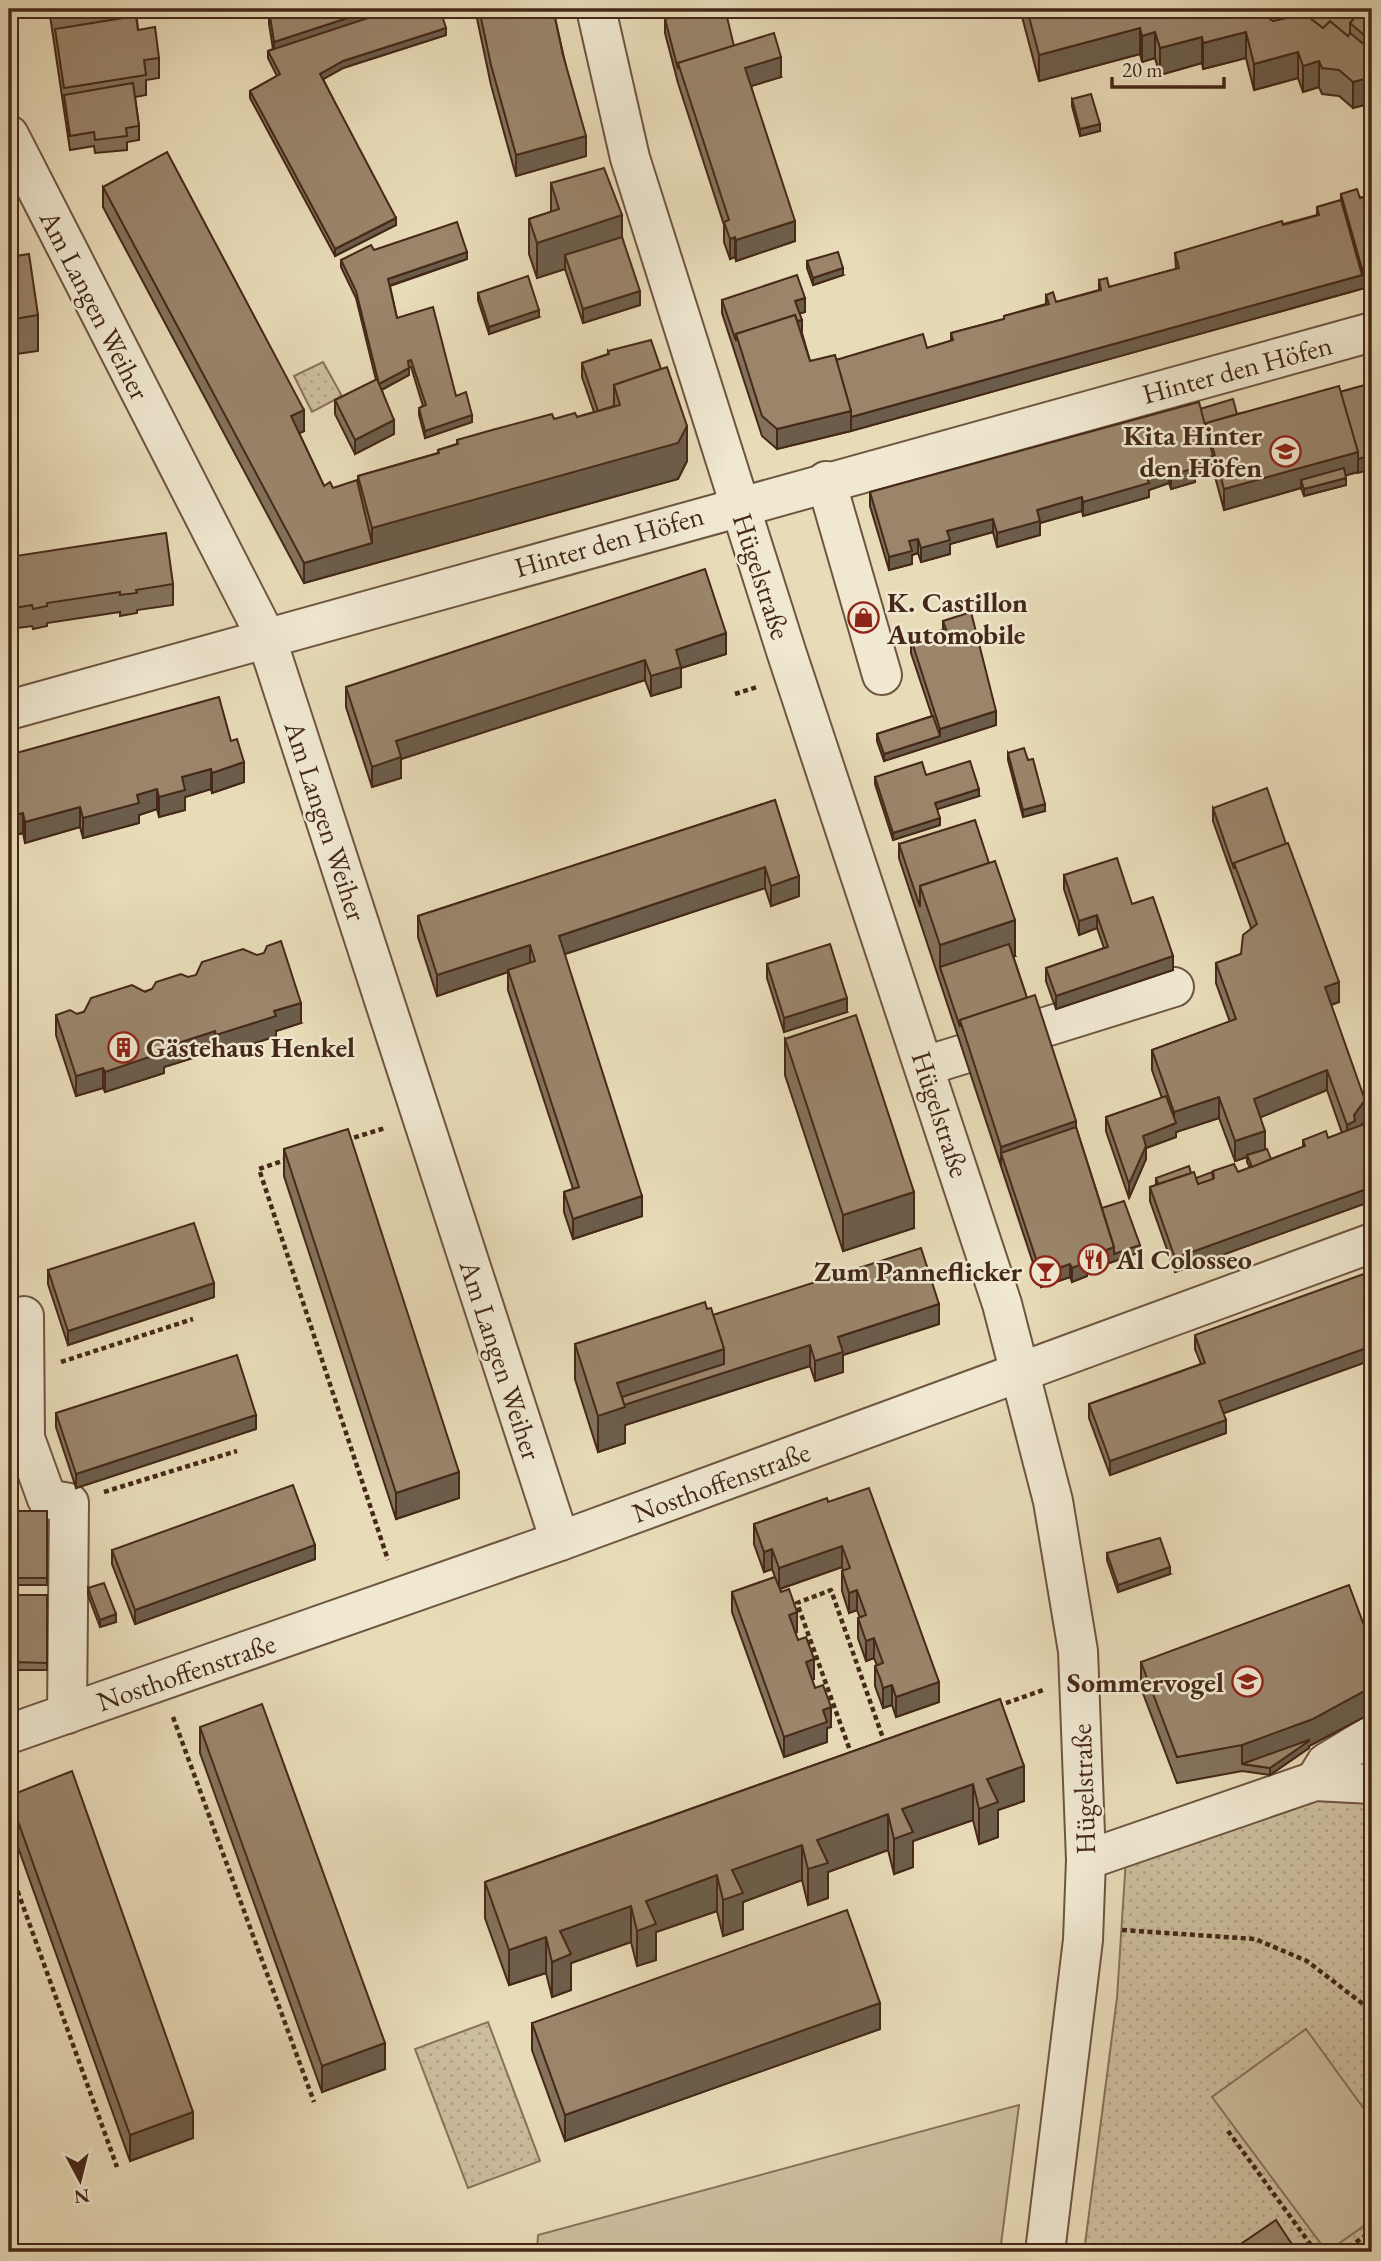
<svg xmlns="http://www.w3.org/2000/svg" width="1381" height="2261" font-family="'EB Garamond',serif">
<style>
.grass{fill:url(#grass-dots);stroke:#88725a;stroke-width:2}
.garden{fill:#ccbd9d;stroke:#88725a;stroke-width:2}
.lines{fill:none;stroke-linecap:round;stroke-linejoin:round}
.minor-casing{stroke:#6e5540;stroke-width:42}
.path{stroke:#452818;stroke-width:4.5;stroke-dasharray:5 3.5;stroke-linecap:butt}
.minor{stroke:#f0e8d1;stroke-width:38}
.wall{fill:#84725c;stroke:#452818;stroke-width:2;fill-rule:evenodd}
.shaded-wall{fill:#6c5d4b;stroke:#452818;stroke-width:2}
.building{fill:#9a856b;stroke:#452818;stroke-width:2}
.labels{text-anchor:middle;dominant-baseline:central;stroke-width:5;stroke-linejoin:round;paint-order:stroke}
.street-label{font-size:28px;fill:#452818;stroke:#f0e8d1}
.poi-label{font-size:28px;font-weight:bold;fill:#452818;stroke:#f0e8d1;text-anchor:end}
</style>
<defs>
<pattern id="grass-dots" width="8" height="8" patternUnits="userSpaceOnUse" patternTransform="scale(1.75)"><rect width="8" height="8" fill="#ccbd9d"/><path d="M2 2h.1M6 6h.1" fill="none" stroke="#b1a286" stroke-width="1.8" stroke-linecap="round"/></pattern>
</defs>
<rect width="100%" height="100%" fill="#e8dbb8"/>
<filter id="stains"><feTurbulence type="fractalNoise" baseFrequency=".00286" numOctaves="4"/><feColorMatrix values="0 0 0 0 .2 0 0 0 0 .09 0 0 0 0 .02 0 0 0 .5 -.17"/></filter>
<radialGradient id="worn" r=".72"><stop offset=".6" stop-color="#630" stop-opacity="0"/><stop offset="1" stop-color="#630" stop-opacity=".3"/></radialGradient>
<g class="grass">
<polygon points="323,362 342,396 312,412 294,376"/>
<polygon points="1324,1790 1372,1794 1372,2252 1084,2252 1117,1998 1126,1858"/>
<polygon points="488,2022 540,2161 468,2188 415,2049"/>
</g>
<g class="garden">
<polygon points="1306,2029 1372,2120 1372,2220 1327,2252 1212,2097"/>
<polygon points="1019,2105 1000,2252 537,2252 538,2235"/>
</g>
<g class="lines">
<defs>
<g id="minor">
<polyline points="596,9 630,158 786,651 1002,1304 1053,1501 1078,1651 1086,1860 1083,1940 1045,2252"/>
<polyline points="9,135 266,637 560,1541"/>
<polyline points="826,481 882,675"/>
<polyline points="9,710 1372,332"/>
<polyline points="1039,1029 1174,987"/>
<polyline points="925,1066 964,1054"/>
<polyline points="24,1316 25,1438 47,1499 69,1503 67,1714"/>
<polyline points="9,1734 560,1541 1372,1243"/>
<polyline points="1315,1781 1326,1763 1372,1735"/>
<polyline points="1086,1860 1315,1781 1372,1784"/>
</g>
</defs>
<use href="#minor" class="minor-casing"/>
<g class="path">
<polyline points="735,694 757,687"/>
<polyline points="346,1140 385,1128"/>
<polyline points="288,1159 259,1169 388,1560"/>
<polyline points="61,1362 193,1319"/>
<polyline points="104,1492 237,1451"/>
<polyline points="998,1706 1043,1690"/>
<polyline points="173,1717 314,2102"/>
<polyline points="852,1756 797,1603 831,1590 885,1744"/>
<polyline points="9,1867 117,2167"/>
<polyline points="1122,1930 1255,1939 1307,1961 1372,2011"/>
<polyline points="1228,2131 1316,2252"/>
<polyline points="1342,2252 1372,2231"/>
</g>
<use href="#minor" class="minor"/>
</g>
<g class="wall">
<polygon points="49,9 136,9 138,30 159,58 159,78 146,80 146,95 135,97 139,126 139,140 127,142 127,150 95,153 94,146 70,150"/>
<polygon points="475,9 553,9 586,156 516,176 491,85"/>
<polygon points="1020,9 1372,9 1372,103 1353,108 1339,96 1322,94 1319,87 1303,92 1298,78 1254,90 1246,58 1203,69 1202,63 1160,75 1155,58 1142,62 1140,54 1039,81"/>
<polygon points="269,10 446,35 343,68 323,79 396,225 335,256 250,98 250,91 277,76 268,58 268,51 273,49 269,24"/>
<polygon points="665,19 734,46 781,77 751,86 795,241 736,261 735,257 730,259 724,242 724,225 678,83 665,33"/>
<polygon points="1072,99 1100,131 1080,136 1072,106"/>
<polygon points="551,183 622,237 640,305 583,323 565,269 537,278 529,254 529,219 551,212"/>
<polygon points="1371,185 1372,185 1372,286 851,431 777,449 762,436 722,313 722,300 805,312 799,313 802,333 810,361 836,360 927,348 951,341 951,333 1004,319 1004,316 1046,304 1046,295 1056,302 1099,290 1099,280 1109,287 1176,269 1175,253 1317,215 1317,207 1341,200 1341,194 1360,198 1371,195"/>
<polygon points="103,187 304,431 299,433 324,486 333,488 358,484 358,476 438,453 438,450 457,444 457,440 554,419 577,417 594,412 582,377 582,363 608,354 608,351 687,461 678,479 304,583 103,207"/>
<polygon points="374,250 467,259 390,286 397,318 456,396 472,422 425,438 419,415 419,408 423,406 411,367 409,367 409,375 382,390 394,434 355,454 335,414 335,400 376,380 356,298 341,267 341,260"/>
<polygon points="9,257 38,315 38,351 9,355"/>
<polygon points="807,261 843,275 813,285 807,268"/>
<polygon points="478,293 539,317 489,334 478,300"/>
<polygon points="1372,383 1372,469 1346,475 1346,485 1304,496 1301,488 1224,510 1213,469 1195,476 1195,482 1171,489 1169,483 1149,490 1149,497 1083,516 1082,511 1040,523 1040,535 997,547 993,532 950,544 950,554 921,562 918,553 912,555 912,564 889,570 870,506 870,492 1200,409 1237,414 1340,392"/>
<polygon points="1372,499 1372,528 1366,508 1366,501"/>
<polygon points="9,557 173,584 173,605 137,610 137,613 120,616 120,612 47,623 47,626 33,629 32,626 9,629"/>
<polygon points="943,621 996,725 884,761 877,741 877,734 932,716 911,653 911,639 943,630"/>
<polygon points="726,654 681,668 681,687 651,696 645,680 401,759 401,778 372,787 346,707 346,687"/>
<polygon points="231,741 244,782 212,793 211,789 185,797 185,810 159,817 157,809 139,815 139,823 83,838 80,827 25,843 23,833 9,837 9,755"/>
<polygon points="1008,753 1045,811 1023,817 1008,760"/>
<polygon points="926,775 979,796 937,809 940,825 893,840 875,784 875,777"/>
<polygon points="775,800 799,896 771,906 765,888 564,954 642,1216 573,1239 564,1212 564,1192 573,1189 508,990 508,972 437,996 418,937 418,916"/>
<path d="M1213 808 1339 1002 1331 1005 1365 1120 1361 1125 1372 1121V1201L1175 1272 1150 1201V1187L1156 1185V1178L1191 1173 1196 1178 1213 1179 1238 1172 1250 1168 1247 1162V1157L1235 1161 1219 1118 1176 1132V1137L1146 1148V1159L1129 1198 1106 1131V1117L1162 1098 1152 1070V1050L1230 1022 1216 983V963L1241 954 1251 928 1213 821ZM1327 1090 1342 1133 1328 1138 1303 1140V1147L1271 1159 1265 1150 1260 1117Z"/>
<polygon points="899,844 1015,956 1013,956 1027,998 1076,1127 1102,1208 1140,1252 1087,1271 1087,1276 1072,1282 1070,1277 1041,1287 899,858"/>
<polygon points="1064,875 1132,904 1173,970 1056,1009 1046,981 1046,968 1104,948 1097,928 1079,935 1064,889"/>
<polygon points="767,964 847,1012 784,1032 767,978"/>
<polygon points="188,977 301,1023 276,1031 276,1036 216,1056 215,1051 164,1067 164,1073 105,1092 103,1088 76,1096 56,1035 56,1015 77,1014"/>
<polygon points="785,1039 914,1228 843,1251 785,1075"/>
<polygon points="284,1149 459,1498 396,1519 284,1176"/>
<polygon points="48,1270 214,1297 68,1345 48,1284"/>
<polygon points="707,1309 713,1315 939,1324 843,1355 843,1372 815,1381 810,1366 625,1425 625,1443 598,1452 575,1379 575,1344"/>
<polygon points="1195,1335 1223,1413 1226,1433 1110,1475 1089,1418 1089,1404 1201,1364 1195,1349"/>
<polygon points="56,1413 256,1429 76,1488 56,1427"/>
<polygon points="828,1502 939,1702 896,1717 892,1705 883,1708 875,1686 875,1666 877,1665 874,1658 866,1661 858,1638 858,1618 860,1618 857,1610 849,1613 842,1591 842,1571 843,1570 842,1567 780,1589 797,1632 795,1633 814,1679 812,1680 831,1727 827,1728 827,1742 784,1757 732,1612 732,1592 775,1577 772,1569 764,1572 754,1544 754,1524"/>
<polygon points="14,1511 47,1511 47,1585 13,1585"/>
<polygon points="112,1550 315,1559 135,1624 112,1564"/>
<polygon points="1107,1553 1170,1574 1118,1592 1107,1560"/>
<polygon points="88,1588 116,1622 100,1627 88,1595"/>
<polygon points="14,1595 47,1595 47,1670 13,1670"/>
<polygon points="1372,1647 1372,1713 1309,1746 1309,1748 1270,1775 1242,1771 1177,1783 1141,1688 1141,1662"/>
<polygon points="1000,1699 1024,1801 998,1810 998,1837 979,1844 973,1820 913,1841 913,1867 894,1874 888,1850 828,1872 828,1898 808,1905 802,1880 743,1902 743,1929 723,1936 717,1911 656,1932 656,1960 637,1966 631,1942 571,1963 571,1990 552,1997 546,1973 509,1985 485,1918 485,1882"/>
<polygon points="200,1727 385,2069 322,2092 200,1753"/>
<polygon points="9,1796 193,2138 130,2161 9,1822"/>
<polygon points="532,2023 880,2029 565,2141 532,2050"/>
</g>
<g class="shaded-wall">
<polygon points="375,9 417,9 274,56 274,42"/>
<polygon points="446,28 446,35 343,68 320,81 320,74 343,61"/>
<polygon points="1140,28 1140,54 1039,81 1039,55"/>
<polygon points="1155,32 1155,58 1142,62 1142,36"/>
<polygon points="1246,32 1246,58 1203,69 1203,43"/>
<polygon points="1202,37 1202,63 1160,75 1160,48"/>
<polygon points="1298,52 1298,78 1254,90 1254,64"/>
<polygon points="781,57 781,77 745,88 745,68"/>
<polygon points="1319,61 1319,87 1303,92 1303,66"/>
<polygon points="1372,77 1372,103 1353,108 1353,82"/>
<polygon points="1100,124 1100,131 1080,136 1080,129"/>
<polygon points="586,136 586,156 516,176 516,155"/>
<polygon points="622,215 622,251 565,255 565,269 537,278 537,243"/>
<polygon points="396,218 396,225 335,256 335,249"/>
<polygon points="795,221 795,241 736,261 736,240"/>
<polygon points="735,237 735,257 730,259 730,239"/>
<polygon points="467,252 467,259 388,286 388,279"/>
<polygon points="1372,266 1372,286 851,431 851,417 1362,275 1362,269"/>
<polygon points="843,268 843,275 813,285 813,278"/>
<polygon points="640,291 640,305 583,323 583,309"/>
<polygon points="805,298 805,312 795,315 795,301"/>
<polygon points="539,310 539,317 489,334 489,327"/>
<polygon points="802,320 802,333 738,340"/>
<polygon points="409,368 409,375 379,391 379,384"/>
<polygon points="304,410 304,431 291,437 291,416"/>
<polygon points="851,411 851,431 777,449 777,429"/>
<polygon points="472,415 472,422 425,438 425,431"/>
<polygon points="394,420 394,434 355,454 355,440"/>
<polygon points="687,426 687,461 678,479 304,583 304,563 372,543 372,528"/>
<polygon points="1358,452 1358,472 1303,487 1301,480 1301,488 1224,510 1224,489"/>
<polygon points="1372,455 1372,469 1358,473 1358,459"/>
<polygon points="1213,456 1213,470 1195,476 1195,482 1171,489 1171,475 1194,462"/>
<polygon points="1169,469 1169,483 1149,490 1149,497 1083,516 1083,502"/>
<polygon points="1346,478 1346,485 1304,496 1304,489"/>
<polygon points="1082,497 1082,511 1040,523 1040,535 997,547 997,533 1037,510"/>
<polygon points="993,519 993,532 950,544 950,554 921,562 921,548 947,531"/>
<polygon points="918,539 918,553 912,555 912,564 889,570 889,557 909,541"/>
<polygon points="726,633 726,654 681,668 681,687 651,696 651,676 676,650"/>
<polygon points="645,660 645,680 401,759 401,778 372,787 372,767 396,741"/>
<polygon points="996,711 996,725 884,761 884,754 940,736 940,729"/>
<polygon points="244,762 244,782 212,793 212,773"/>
<polygon points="211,769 211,789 185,797 185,810 159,817 159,797 182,777"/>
<polygon points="157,789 157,809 139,815 139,823 83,838 83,818 137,795"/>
<polygon points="979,789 979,796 935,810 935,803"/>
<polygon points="1045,804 1045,811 1023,817 1023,810"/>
<polygon points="80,807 80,827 25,843 25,822"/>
<polygon points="23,813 23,833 9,837 9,817"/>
<polygon points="940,818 940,825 893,840 893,833"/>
<polygon points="765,867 765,888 559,956 559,936"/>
<polygon points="799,876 799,896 771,906 771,886"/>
<polygon points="1097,915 1097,928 1079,935 1079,921"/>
<polygon points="1015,920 1015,956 944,979 940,967 940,945"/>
<polygon points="530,945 530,965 508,970 508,972 437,996 437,975"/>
<polygon points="1173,956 1173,970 1056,1009 1056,996"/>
<polygon points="1339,982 1339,1002 1325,1007 1325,987"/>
<polygon points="847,998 847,1012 784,1032 784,1018"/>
<polygon points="301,1003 301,1023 276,1031 276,1036 216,1056 216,1035 274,1011"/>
<polygon points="215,1031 215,1051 164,1067 164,1073 105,1092 105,1072 163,1048"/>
<polygon points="103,1068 103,1088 76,1096 76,1076"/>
<polygon points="1327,1070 1327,1090 1254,1120 1254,1099"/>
<polygon points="1219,1097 1219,1118 1176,1132 1176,1137 1146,1148 1146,1159 1129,1198 1129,1184 1143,1136 1174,1124 1174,1112"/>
<polygon points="1365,1100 1365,1120 1347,1145 1347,1125"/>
<polygon points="1076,1121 1076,1141 1001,1153 1001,1167 1001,1147"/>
<polygon points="1265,1131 1265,1151 1235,1161 1235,1141"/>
<polygon points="1372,1187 1372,1201 1175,1272 1175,1258"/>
<polygon points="914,1192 914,1228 843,1251 843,1215"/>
<polygon points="642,1196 642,1216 573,1239 573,1219"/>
<polygon points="1140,1245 1140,1252 1087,1271 1087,1276 1072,1282 1072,1268 1086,1258 1114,1247"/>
<polygon points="1070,1264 1070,1277 1041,1287 1041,1274"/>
<polygon points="214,1283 214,1297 68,1345 68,1331"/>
<polygon points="939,1304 939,1324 843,1355 843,1372 815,1381 815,1361 838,1337"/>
<polygon points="810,1345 810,1366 625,1425 625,1443 598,1452 598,1416 617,1383 724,1349"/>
<polygon points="1372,1346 1372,1360 1219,1415 1219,1401"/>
<polygon points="256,1415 256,1429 76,1488 76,1474"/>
<polygon points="1226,1420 1226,1433 1110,1475 1110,1461"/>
<polygon points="459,1472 459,1498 396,1519 396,1493"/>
<polygon points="315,1545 315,1559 135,1624 135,1610"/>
<polygon points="842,1546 842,1567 779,1589 779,1568"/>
<polygon points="772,1549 772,1569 764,1572 764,1552"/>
<polygon points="1170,1567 1170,1574 1118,1592 1118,1585"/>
<polygon points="857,1590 857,1610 849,1613 849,1593"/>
<polygon points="797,1612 797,1632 789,1635 789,1615"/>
<polygon points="116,1614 116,1622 100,1627 100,1620"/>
<polygon points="874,1638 874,1658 866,1661 866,1641"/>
<polygon points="814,1659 814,1679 806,1682 806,1662"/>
<polygon points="939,1682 939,1702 896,1717 896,1697"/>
<polygon points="892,1685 892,1705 883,1708 883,1688"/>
<polygon points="1372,1687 1372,1713 1309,1746 1309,1748 1270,1775 1270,1768 1242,1764 1242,1745"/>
<polygon points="831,1707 831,1727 827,1728 827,1742 784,1757 784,1737 823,1710"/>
<polygon points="1024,1766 1024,1801 998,1810 998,1837 979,1844 979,1809 987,1779"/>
<polygon points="973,1784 973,1820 913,1841 913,1867 894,1874 894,1839 902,1809"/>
<polygon points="888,1814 888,1850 828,1872 828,1898 808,1905 808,1869 817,1840"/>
<polygon points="802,1845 802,1880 743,1902 743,1929 723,1936 723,1900 732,1870"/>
<polygon points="717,1875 717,1911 656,1932 656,1960 637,1966 637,1931 646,1901"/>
<polygon points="631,1906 631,1942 571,1963 571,1990 552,1997 552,1962 560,1931"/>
<polygon points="546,1937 546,1973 509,1985 509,1950"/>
<polygon points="880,2003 880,2029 565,2141 565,2115"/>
<polygon points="385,2043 385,2069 322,2092 322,2066"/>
<polygon points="193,2112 193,2138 130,2161 130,2135"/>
</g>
<g class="building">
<polygon points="54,9 86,9 55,14"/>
<polygon points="273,9 375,9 274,42 269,10"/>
<polygon points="395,9 440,9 446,28 343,61 320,74 396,218 335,249 250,91 280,74 268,51"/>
<polygon points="479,9 553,9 563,55 586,136 516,155 491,65"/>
<polygon points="700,9 725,9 734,46 678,63 678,69 665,19"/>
<polygon points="1027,9 1257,9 1273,21 1305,14 1323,28 1330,21 1348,36 1350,33 1372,51 1370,56 1370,65 1372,67 1372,77 1353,82 1339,70 1322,68 1319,61 1303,66 1298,52 1254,64 1246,32 1203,43 1202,37 1160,48 1155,32 1142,36 1140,28 1039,55"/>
<polygon points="1257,9 1287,9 1287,10 1294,16 1273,21"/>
<polygon points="1293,9 1362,9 1350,23 1350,33 1348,36 1330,21 1323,28 1305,14 1300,15"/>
<polygon points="1362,9 1372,9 1372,42 1350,23"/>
<polygon points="136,16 138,30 155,27 159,58 144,60 146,75 64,88 55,29"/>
<polygon points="774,33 781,57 745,68 795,221 736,240 735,237 730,239 724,222 729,220 678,63"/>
<polygon points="133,83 139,126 126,128 127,136 95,140 94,132 70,136 64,95"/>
<polygon points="1091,94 1100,124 1080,129 1072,99"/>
<polygon points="167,152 304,410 291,416 324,486 330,482 333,488 357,480 372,543 304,563 103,187"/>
<polygon points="604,168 622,215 537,243 529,219 559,209 551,183"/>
<polygon points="1357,189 1360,198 1372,195 1372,266 1362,269 1341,194"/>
<polygon points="1341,200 1362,275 851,417 851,411 836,360 923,334 927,348 953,340 951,333 1004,319 1004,316 1049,304 1046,295 1053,292 1056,302 1101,290 1099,280 1107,278 1109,287 1179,268 1175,253 1282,221 1283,225 1319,215 1317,207"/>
<polygon points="457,222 467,252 388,279 397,318 433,307 456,396 466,392 472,415 425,431 419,408 426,405 411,360 408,361 409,368 379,384 356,291 341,260 371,245 374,250"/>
<polygon points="622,237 640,291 583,309 565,255"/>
<polygon points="838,252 843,268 813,278 807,261"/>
<polygon points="29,254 38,315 9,320 9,257"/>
<polygon points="797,275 805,298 795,301 802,320 797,321 795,315 736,334 736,341 722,300"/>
<polygon points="528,276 539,310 489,327 478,293"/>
<polygon points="795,315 810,361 835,355 851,411 777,429 762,416 736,334"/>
<polygon points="651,340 661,369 614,385 614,406 598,411 582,363 609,354 608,351"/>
<polygon points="667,367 687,426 678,443 372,528 358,476 439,453 438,450 458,444 457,440 492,430 552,414 554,419 575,413 577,417 620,405 614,385"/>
<polygon points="377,379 394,420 355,440 335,400"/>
<polygon points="1372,383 1372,455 1358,459 1358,452 1340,392"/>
<polygon points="1339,386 1358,452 1224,489 1206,423"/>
<polygon points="1233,399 1237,414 1206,423 1206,429 1200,409"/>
<polygon points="1199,402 1213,456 1194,462 1195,468 1171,475 1169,469 1147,477 1149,483 1083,502 1082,497 1037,510 1040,521 997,533 993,519 947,531 950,540 921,548 918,539 909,541 912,551 889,557 870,492"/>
<polygon points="1344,468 1346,478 1304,489 1301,480"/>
<polygon points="1372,499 1372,521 1366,501"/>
<polygon points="166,533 173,584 136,590 137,593 120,595 120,592 47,603 47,606 33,609 32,605 9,609 9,557"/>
<polygon points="705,569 726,633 676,650 681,667 651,676 645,660 396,741 401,757 372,767 346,687"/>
<polygon points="971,612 996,711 940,729 911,639 946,629 943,621"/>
<polygon points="219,697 231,741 237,739 244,762 212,773 211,769 182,777 185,790 159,797 157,789 137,795 139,803 83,818 80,807 25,822 23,813 9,817 9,755"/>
<polygon points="933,716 940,736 884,754 877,734"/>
<polygon points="1024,748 1028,760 1033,759 1045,804 1023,810 1008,753"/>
<polygon points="970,761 979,789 935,803 940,818 893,833 875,777 922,762 926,775"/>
<polygon points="1267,788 1286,844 1234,863 1234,869 1213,808"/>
<polygon points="775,800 799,876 771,886 765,867 559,936 642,1196 573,1219 564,1192 579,1187 508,970 535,961 530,945 437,975 418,916"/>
<polygon points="975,820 989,863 920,886 920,907 899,844"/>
<polygon points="1288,843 1339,982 1325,987 1365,1100 1354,1115 1355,1121 1347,1125 1327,1070 1254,1099 1265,1131 1235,1141 1219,1097 1174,1112 1152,1050 1236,1019 1216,963 1241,954 1243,935 1257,924 1234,863"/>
<polygon points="1117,858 1132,904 1153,897 1173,956 1056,996 1046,968 1108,947 1097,915 1079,921 1064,875"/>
<polygon points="995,861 1015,920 940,945 920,886"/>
<polygon points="281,941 301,1003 274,1011 276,1016 216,1035 215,1031 163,1048 164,1052 105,1072 103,1068 76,1076 56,1015 70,1010 77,1014 84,1012 91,998 132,985 145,992 152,989 156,982 181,974 188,977 196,975 202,962 243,949 257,955 264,953 267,946"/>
<polygon points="830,944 847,998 784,1018 767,964"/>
<polygon points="1009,944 1027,998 960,1020 960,1027 940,967"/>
<polygon points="1035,995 1076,1121 1001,1147 960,1020"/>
<polygon points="856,1015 914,1192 843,1215 785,1039"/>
<polygon points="1166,1096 1176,1123 1143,1136 1146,1146 1129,1184 1106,1117"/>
<polygon points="1372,1121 1372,1187 1175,1258 1150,1187 1194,1172 1198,1184 1214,1178 1213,1171 1234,1164 1238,1172 1305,1146 1303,1140 1326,1131 1328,1138"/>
<polygon points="1076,1127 1114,1247 1086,1258 1087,1262 1072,1268 1070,1264 1041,1274 1001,1153"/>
<polygon points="348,1129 459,1472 396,1493 284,1149"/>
<polygon points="1267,1149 1271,1159 1252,1167 1247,1155"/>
<polygon points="1189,1166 1191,1173 1158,1184 1156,1178"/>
<polygon points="1212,1172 1213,1179 1198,1184 1196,1178"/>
<polygon points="1124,1201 1140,1245 1114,1254 1114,1247 1102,1208"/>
<polygon points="194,1223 214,1283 68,1331 48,1270"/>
<polygon points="921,1248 939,1304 838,1337 843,1352 815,1361 810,1345 624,1405 622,1397 724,1364 724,1349 713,1315"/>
<polygon points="1372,1271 1372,1346 1219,1401 1226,1420 1110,1461 1089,1404 1205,1363 1195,1335"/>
<polygon points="705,1302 707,1309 711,1308 724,1349 617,1383 625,1407 598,1416 575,1344"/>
<polygon points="237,1355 256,1415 76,1474 56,1413"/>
<polygon points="293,1485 315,1545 135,1610 112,1550"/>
<polygon points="869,1488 939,1682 896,1697 892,1685 883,1688 880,1678 875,1666 883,1663 874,1638 866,1641 858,1618 866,1615 857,1590 849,1593 842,1571 850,1568 842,1546 779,1568 772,1549 764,1552 754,1524 827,1498 828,1502"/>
<polygon points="14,1511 47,1511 47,1578 13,1578"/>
<polygon points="1160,1538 1170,1567 1118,1585 1107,1553"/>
<polygon points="775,1577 781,1592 789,1589 797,1612 789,1615 798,1640 806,1637 814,1659 806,1662 815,1688 823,1685 831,1707 823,1710 827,1722 784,1737 732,1592"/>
<polygon points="104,1583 116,1614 100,1620 88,1588"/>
<polygon points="1349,1585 1372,1647 1372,1687 1313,1719 1242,1745 1177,1757 1141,1662"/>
<polygon points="14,1595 47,1595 47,1663 13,1662"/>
<polygon points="1000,1699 1024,1766 987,1779 998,1802 979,1809 973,1784 902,1809 913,1832 894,1839 888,1814 817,1840 828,1863 808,1869 802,1845 732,1870 743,1893 723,1900 717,1875 646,1901 656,1924 637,1931 631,1906 560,1931 571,1954 552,1962 546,1937 509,1950 485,1882"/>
<polygon points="262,1704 385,2043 322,2066 200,1727"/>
<polygon points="1309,1740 1309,1741 1270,1768 1242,1764"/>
<polygon points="72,1771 193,2112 130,2135 9,1796"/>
<polygon points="847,1910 880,2003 565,2115 532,2023"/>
<polygon points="1276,2220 1297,2252 1229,2252"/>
</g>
<defs>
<symbol id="school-ring" viewBox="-11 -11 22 22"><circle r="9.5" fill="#f0e8d1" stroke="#8f2418" stroke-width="1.5"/><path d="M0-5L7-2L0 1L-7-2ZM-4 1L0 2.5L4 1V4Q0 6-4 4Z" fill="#8f2418"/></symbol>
<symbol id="shop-ring" viewBox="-11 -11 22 22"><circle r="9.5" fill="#f0e8d1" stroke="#8f2418" stroke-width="1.5"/><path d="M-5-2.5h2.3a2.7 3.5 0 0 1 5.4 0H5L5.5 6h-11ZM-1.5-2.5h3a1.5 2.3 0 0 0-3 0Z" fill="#8f2418"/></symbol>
<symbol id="building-ring" viewBox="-11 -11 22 22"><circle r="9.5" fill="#f0e8d1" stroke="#8f2418" stroke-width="1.5"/><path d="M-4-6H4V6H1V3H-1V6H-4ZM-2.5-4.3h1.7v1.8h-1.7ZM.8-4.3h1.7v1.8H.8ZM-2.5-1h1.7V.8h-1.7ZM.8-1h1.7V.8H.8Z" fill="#8f2418"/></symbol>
<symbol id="restaurant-ring" viewBox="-11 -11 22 22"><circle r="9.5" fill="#f0e8d1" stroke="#8f2418" stroke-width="1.5"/><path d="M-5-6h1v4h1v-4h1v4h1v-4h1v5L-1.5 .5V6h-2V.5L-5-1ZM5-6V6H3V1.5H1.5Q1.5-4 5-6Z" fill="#8f2418"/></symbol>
<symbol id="bar-ring" viewBox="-11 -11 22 22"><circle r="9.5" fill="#f0e8d1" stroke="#8f2418" stroke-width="1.5"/><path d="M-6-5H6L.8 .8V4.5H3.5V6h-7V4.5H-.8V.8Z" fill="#8f2418"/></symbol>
</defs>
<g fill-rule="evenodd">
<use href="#school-ring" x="1268" y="434" width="35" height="35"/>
<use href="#shop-ring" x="846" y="600" width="35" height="35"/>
<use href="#building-ring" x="106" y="1030" width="35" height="35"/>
<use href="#restaurant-ring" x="1076" y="1242" width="35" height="35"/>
<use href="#bar-ring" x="1028" y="1254" width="35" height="35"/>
<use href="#school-ring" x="1230" y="1664" width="35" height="35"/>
</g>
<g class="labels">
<g class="street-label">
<text transform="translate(95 305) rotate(63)">Am Langen Weiher</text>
<text transform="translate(1237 369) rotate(-15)">Hinter den Höfen</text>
<text transform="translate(609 541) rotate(-16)">Hinter den Höfen</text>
<text transform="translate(762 576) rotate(72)">Hügelstraße</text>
<text transform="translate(326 821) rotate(72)">Am Langen Weiher</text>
<text transform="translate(941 1114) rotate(72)">Hügelstraße</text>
<text transform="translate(501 1360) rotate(72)">Am Langen Weiher</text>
<text transform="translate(721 1482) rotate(-20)">Nosthoffenstraße</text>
<text transform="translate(186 1672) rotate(-19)">Nosthoffenstraße</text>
<text transform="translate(1083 1789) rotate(-92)">Hügelstraße</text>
</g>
<g class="poi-label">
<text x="1262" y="435">Kita Hinter<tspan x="1262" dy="32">den Höfen</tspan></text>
<text x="887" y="602" text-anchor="start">K. Castillon<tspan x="887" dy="32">Automobile</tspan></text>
<text x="146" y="1047" text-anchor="start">Gästehaus Henkel</text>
<text x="1116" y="1259" text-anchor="start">Al Colosseo</text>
<text x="1022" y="1271">Zum Panneflicker</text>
<text x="1224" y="1682">Sommervogel</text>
</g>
</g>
<rect width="1381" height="2261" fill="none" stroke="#e8dbb8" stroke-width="35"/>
<rect x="10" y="10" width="1360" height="2240" fill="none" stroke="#452818" stroke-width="3.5"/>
<rect x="18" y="18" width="1346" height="2226" fill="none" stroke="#452818" stroke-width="2"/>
<g transform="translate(80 2180) rotate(173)" stroke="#f0e8d1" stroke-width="5" paint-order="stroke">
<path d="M0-5L12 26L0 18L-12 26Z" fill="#452818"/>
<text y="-10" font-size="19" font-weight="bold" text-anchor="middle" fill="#452818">N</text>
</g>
<path d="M1112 77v10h112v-10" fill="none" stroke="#452818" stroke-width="3.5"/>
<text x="1122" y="77" font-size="21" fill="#452818" stroke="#f0e8d1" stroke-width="5" paint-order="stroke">20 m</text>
<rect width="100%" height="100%" filter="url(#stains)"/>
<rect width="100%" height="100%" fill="url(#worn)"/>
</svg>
